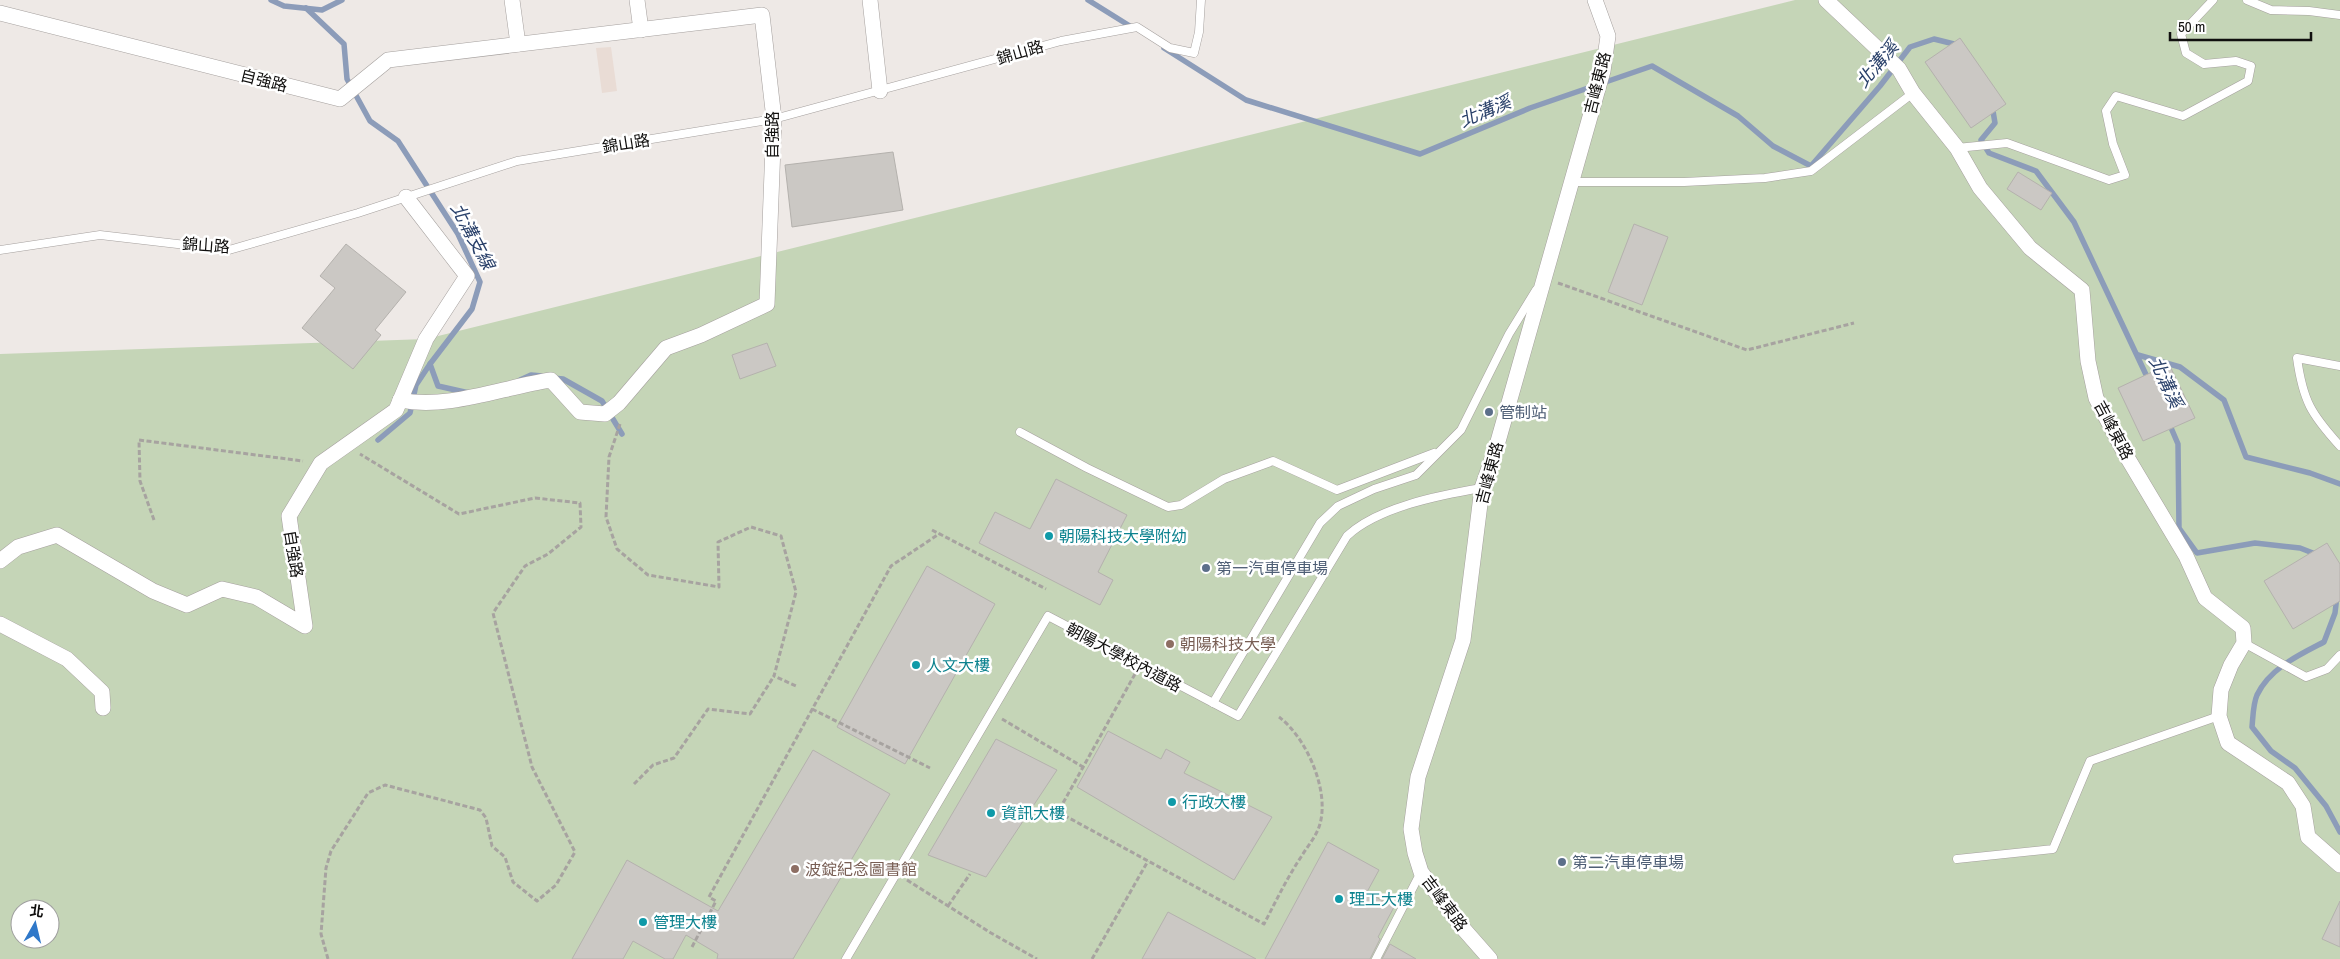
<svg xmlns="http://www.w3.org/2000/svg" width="2340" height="959" font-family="'Archivo Narrow','Noto Sans TC',sans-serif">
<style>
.built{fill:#e9dcd5}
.green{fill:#c5d5b7;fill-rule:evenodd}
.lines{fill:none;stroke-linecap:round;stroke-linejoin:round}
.stream{stroke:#8c9cb9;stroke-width:5.5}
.building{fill:#cbc8c4;stroke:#b4b1ad}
.service-casing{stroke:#a5a09e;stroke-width:9}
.minor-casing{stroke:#a5a09e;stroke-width:16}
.path{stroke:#a7a3a0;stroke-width:3;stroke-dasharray:5 2.5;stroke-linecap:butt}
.service{stroke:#fff;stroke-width:8}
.minor{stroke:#fff;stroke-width:15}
.service-dot{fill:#5c6f8a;stroke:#fff;stroke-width:2}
.culture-dot{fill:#0f9aa8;stroke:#fff;stroke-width:2}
.education-dot{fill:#8d6e63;stroke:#fff;stroke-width:2}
.labels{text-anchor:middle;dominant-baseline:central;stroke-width:5;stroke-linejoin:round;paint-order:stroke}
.street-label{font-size:16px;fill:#100f0e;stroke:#fff}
.service-label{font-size:16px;fill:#4e5e75;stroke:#fff;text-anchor:start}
.culture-label{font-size:16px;fill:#0d838f;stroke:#fff;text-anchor:start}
.education-label{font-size:16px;fill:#785e54;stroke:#fff;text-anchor:start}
.water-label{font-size:18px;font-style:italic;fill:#2a416a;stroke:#fff}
</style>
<rect width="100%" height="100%" fill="#eee9e6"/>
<polygon class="built" points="611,47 617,91 602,93 596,48"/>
<path class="green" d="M1795 0H2340V959H0V354L426 339ZM20 909H50V939H20Z"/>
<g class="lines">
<g class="stream">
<polyline points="271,0 284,6 322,10 342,0"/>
<polyline points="1088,0 1133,28"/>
<polyline points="306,8 344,44 347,79 370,121 398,141 458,234 480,282 472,309 430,364 438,386 469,393"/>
<polyline points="1164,48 1246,100 1420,154 1530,108 1652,66 1738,116 1773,146 1811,166 1880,86 1910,47 1934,39 1958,45"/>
<polyline points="1992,105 1995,123 1981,140 1989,153 2036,171 2074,222 2149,381"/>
<polyline points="2138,355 2180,367 2224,400 2246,457 2310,473 2340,484"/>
<polyline points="553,378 563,379 602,401 622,434"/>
<polyline points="520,380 531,375 542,376"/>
<polyline points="2169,423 2178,444 2179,528 2197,553 2255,543 2300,548 2318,555"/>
<polyline points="378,440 410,413 416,385 430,364"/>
<path d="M2337 596 2335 613 2324 642C2299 655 2270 668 2257 695 2253 704 2253 717 2252 727L2271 751 2295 768 2326 806 2340 832"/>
</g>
</g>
<g class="building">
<polygon points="1960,38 2006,104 1971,128 1925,62"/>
<polygon points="893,152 903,210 792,227 785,165"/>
<polygon points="2018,172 2052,193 2041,210 2007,189"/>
<polygon points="1634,224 1668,237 1642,305 1608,292"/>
<polygon points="346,244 406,292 375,330 381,335 353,369 302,328 335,288 320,276"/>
<polygon points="767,343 776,366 740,379 732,355"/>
<polygon points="2169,364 2195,418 2143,441 2118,388"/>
<polygon points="1056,479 1127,515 1098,572 1113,580 1100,605 979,543 995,512 1030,529"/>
<polygon points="2327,543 2340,564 2340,601 2293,629 2264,581"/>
<polygon points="927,566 995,604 905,764 837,727"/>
<polygon points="1108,731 1161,759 1166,749 1190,762 1184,773 1272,817 1234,880 1077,787"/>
<polygon points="996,739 1057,770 986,877 928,855"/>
<polygon points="813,750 890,794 793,959 717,959 718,954 686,935 673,959 665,959 633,941 623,959 572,959 627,860 718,911"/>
<polygon points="1328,842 1379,870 1367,892 1394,907 1378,937 1380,939 1370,959 1265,959"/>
<polygon points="2340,901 2340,947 2322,939"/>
<polygon points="1168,912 1256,959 1142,959"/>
<polygon points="1390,944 1416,959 1382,959"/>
</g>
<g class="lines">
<defs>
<g id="service">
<polyline points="2247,0 2271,10 2309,11 2340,15"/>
<polyline points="1957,148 2007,143 2109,180 2125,175 2113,144 2106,111 2116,96 2183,116 2248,81 2251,66 2236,61 2204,64 2186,53 2181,34 2213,0"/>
<polyline points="1572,182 1684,182 1765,178 1811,171 1913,93"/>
<polyline points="0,250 100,235 229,250 358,213 517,161 774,119 1061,41 1137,27 1170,48 1194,53 1199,32 1201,0"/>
<path d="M2340 366 2297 358C2303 401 2311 414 2340 446"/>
<polyline points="1020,432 1087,468 1168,507 1181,505 1224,479 1273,461 1337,490 1434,453"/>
<polyline points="2244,643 2306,677 2327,669 2340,655"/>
<polyline points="1213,703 1320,523 1338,506 1374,489 1416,475 1461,430 1509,334 1536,290"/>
<polyline points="1957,859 2053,849 2090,761 2219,716"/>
<path d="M846 959 1048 616 1238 716 1347 536C1378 507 1440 495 1482 488"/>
<polyline points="1376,959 1421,872"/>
</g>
<g id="minor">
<polyline points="512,0 518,44"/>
<polyline points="637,0 641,30"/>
<polyline points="870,0 880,91"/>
<polyline points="1826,0 1899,69 1913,93 1957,148 1980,188 2030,248 2082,290 2088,361 2096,398 2124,452 2186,556 2205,598 2243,628 2244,643 2231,665 2221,690 2219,716 2228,743 2288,783 2303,806 2308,837 2340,865"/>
<path d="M0 13 340 99 388 60 762 15 774 119 767 304 701 335 666 348 619 403 605 414 580 412 551 380C503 387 448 410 400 400"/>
<polyline points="0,561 18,547 57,535 153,591 187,605 222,589 256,597 305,626 289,516 321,463 396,410 426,339 467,276 406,197"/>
<polyline points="0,624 67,659 102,692 103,708"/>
<polyline points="1490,959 1461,926 1421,872 1415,853 1411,829 1418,777 1463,640 1482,488 1497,445 1603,71 1608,36 1595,0"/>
</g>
</defs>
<use href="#service" class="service-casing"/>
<use href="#minor" class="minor-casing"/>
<g class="path">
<polyline points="1558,283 1747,350 1854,323"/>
<polyline points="620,424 609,457 606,517 617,549 648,575 719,587 718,542 751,527 781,536 796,592 774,676 796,686"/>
<polyline points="154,520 140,481 139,440 303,461"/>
<polyline points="932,530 1046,589"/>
<path d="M1135 674 1058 812 1264 924C1276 901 1287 878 1301 857 1307 847 1315 838 1319 827 1331 793 1307 738 1279 717"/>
<polyline points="812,709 930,768"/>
<polyline points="1002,719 1083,767"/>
<polyline points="634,784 653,765 674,758 708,709 750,714 774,676"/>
<polyline points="907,880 991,933 1037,959"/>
<polyline points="948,906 970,874"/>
<polyline points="692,947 716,901 709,897 891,566 939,534"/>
<polyline points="328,959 321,934 326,868 331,851 368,793 385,785 480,810 486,818 492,846 505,857 513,882 537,901 556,885 575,852 532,767 493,613 525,566 548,554 581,527 580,503 535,498 459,514 360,454"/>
<polyline points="1092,959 1148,861"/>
</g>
<use href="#service" class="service"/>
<use href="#minor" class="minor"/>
</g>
<g class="service-dot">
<circle cx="1489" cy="412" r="5"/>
<circle cx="1206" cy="568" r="5"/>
<circle cx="1562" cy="862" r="5"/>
</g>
<g class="culture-dot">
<circle cx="1049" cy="536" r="5"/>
<circle cx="916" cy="665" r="5"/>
<circle cx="1172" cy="802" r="5"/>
<circle cx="991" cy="813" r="5"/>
<circle cx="1339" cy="899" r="5"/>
<circle cx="643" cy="922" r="5"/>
</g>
<g class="education-dot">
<circle cx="1170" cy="644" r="5"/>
<circle cx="795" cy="869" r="5"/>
</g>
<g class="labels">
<g class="street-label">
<text transform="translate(1020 52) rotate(-16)">錦山路</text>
<text transform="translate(264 80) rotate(14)">自強路</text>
<text transform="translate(1597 83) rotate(-76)">吉峰東路</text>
<text transform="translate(772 135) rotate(-90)">自強路</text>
<text transform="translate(626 143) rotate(-9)">錦山路</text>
<text transform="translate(206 245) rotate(4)">錦山路</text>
<text transform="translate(2114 430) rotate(62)">吉峰東路</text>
<text transform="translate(1489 473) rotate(-75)">吉峰東路</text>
<text transform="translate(294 554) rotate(81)">自強路</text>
<text transform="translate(1124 657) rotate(28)">朝陽大學校內道路</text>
<text transform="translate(1445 903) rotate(53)">吉峰東路</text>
</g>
<g class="service-label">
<text x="1499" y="412">管制站</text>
<text x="1216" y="568">第一汽車停車場</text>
<text x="1572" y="862">第二汽車停車場</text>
</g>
<g class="culture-label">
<text x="1059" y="536">朝陽科技大學附幼</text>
<text x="926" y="665">人文大樓</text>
<text x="1182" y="802">行政大樓</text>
<text x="1001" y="813">資訊大樓</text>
<text x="1349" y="899">理工大樓</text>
<text x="653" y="922">管理大樓</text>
</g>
<g class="education-label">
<text x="1180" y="644">朝陽科技大學</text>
<text x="805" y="869">波錠紀念圖書館</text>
</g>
<g class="water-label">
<text transform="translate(1877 64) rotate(-50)">北溝溪</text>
<text transform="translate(1485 111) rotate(-23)">北溝溪</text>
<text transform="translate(473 236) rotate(62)">北溝支線</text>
<text transform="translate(2166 382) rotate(65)">北溝溪</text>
</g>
</g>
<g transform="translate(35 924) rotate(8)"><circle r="24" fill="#ffffff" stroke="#9f9f9f"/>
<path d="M0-4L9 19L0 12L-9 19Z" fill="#2f78c9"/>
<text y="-8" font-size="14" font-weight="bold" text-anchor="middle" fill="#100f0e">北</text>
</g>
<path d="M2170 32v8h141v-8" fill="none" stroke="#100f0e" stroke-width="2.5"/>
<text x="2178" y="32" font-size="15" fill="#100f0e" stroke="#ffffff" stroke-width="4" paint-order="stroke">50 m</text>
</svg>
